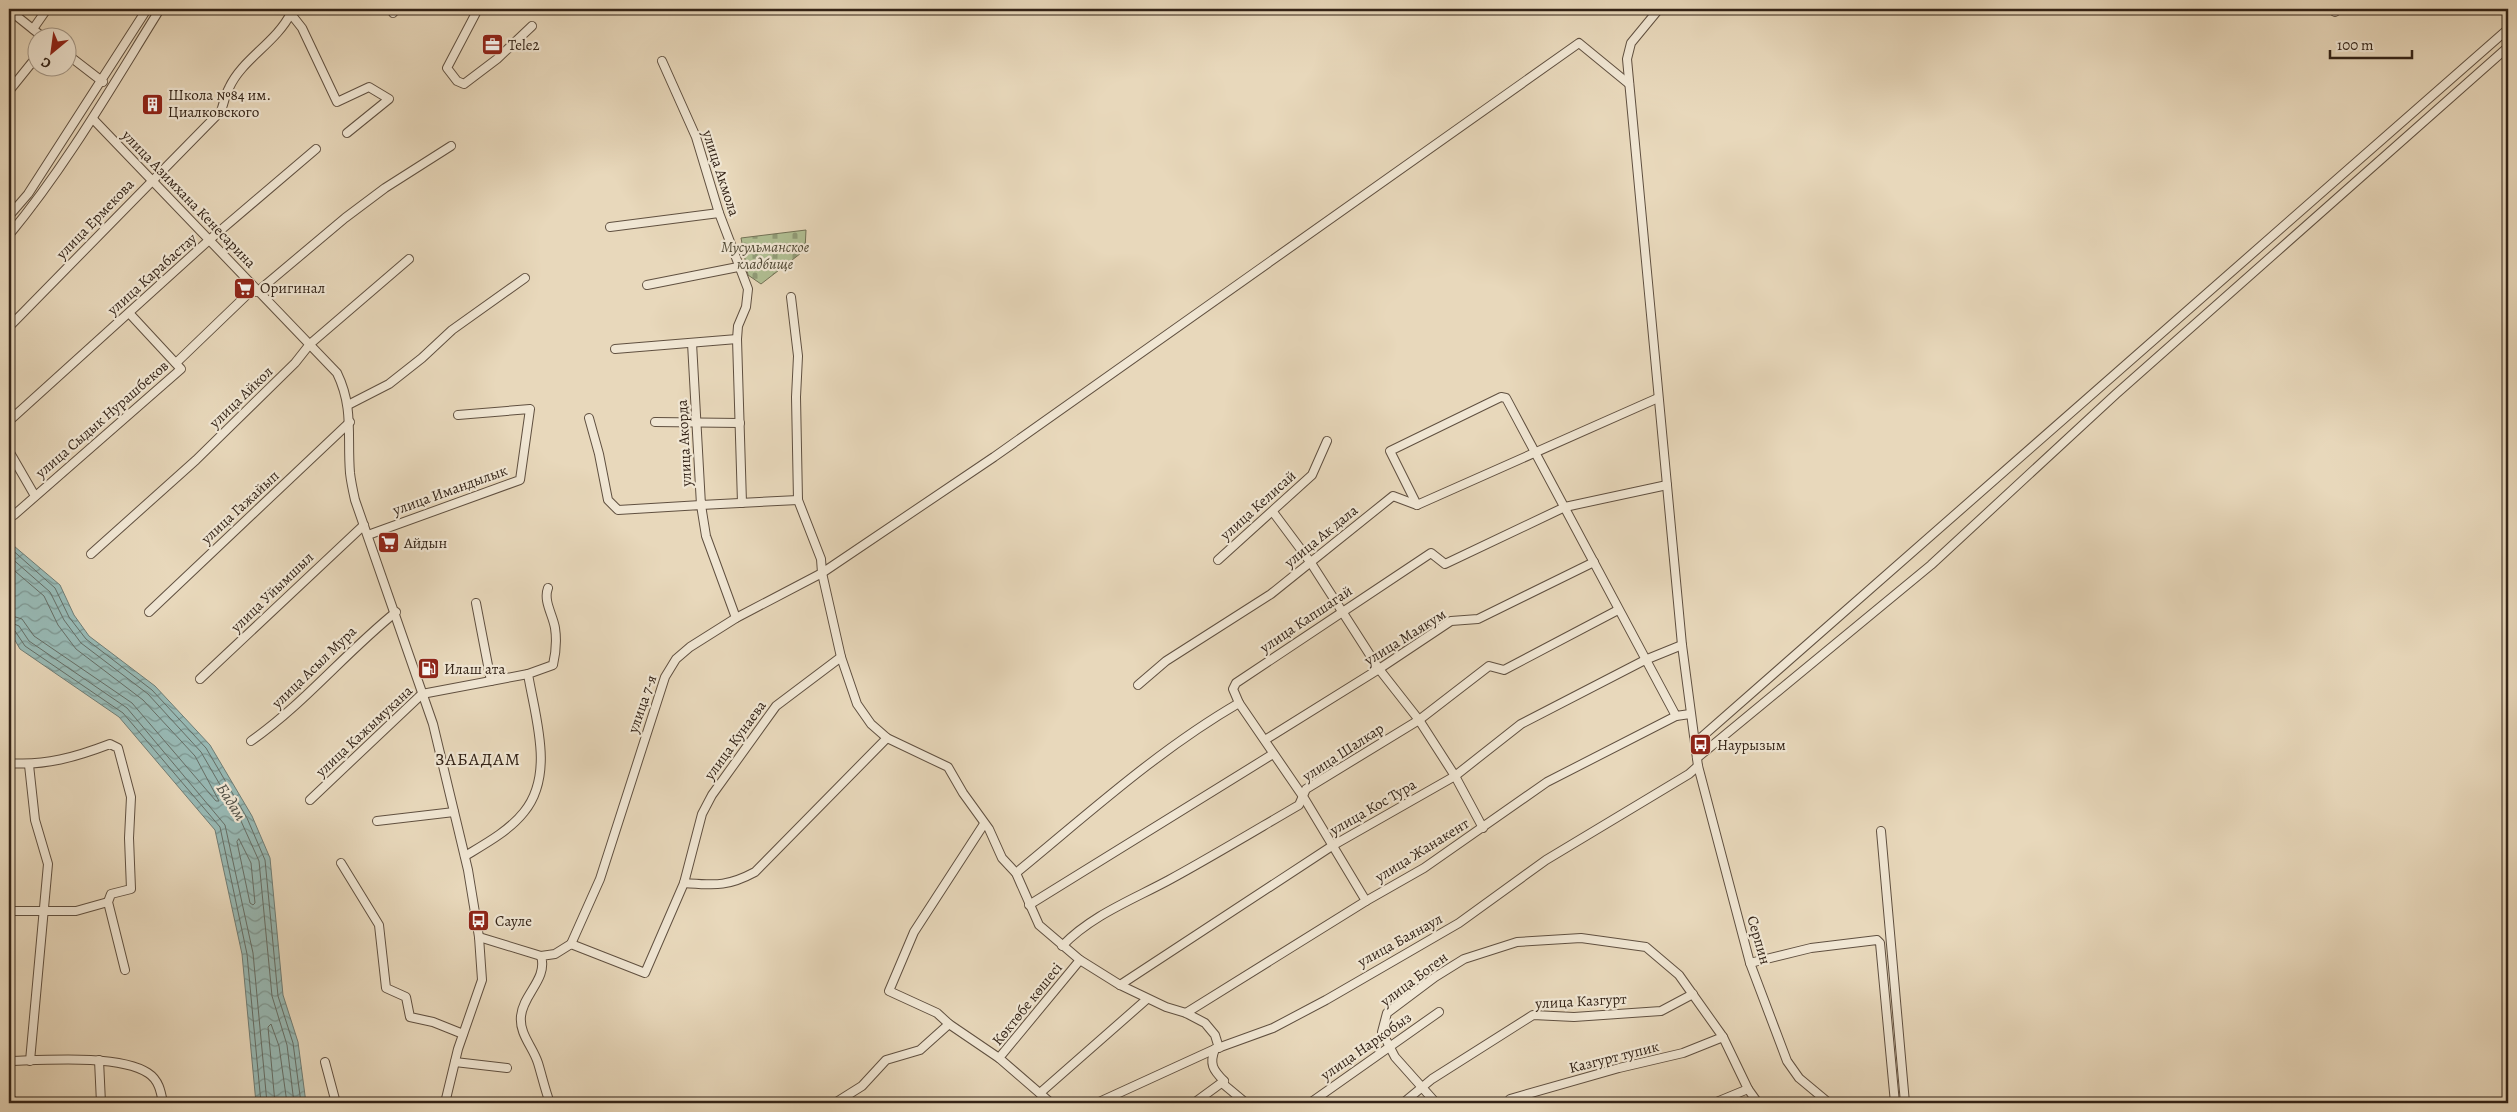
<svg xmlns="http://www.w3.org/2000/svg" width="2517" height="1112" font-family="Alegreya,serif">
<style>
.cemetery{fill:url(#cemetery-stones);stroke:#727256}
.water{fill:url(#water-waves);stroke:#707d75}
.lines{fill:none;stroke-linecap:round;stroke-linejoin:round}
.shore{stroke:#666e66;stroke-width:1}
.minor-casing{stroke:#605040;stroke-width:10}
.minor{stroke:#f0e6d3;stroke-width:8}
.labels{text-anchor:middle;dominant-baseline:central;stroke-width:4.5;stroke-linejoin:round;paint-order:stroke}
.poi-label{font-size:15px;fill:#332317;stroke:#f0e6d3;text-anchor:start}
.street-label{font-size:15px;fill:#332317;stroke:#f0e6d3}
.park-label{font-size:15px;font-style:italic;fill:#524a36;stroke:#f0e6d3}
.water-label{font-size:16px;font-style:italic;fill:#515046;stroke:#f0e6d3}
.quarter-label{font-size:18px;letter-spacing:1px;fill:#332317;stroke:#f0e6d3}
</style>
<defs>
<pattern id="cemetery-stones" width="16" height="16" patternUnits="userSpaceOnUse" patternTransform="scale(1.25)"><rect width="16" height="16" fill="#b1c094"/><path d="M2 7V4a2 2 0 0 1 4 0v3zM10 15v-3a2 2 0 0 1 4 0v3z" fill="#919c78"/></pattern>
<pattern id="water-waves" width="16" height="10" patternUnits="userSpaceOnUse" patternTransform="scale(1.25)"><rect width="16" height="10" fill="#98b9b4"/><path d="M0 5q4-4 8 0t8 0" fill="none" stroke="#7d9691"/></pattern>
</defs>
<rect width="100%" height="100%" fill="#e8d8bb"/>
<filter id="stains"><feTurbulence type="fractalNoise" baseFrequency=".004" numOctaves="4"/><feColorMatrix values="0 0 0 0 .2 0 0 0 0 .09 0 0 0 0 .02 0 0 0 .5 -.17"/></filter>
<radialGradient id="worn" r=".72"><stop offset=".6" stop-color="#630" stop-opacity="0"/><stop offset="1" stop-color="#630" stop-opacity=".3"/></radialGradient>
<polygon class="cemetery" points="806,230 805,250 761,284 748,275 741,238"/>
<polygon class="water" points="9,538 14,546 60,585 74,615 89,636 155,686 210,745 252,816 270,858 283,995 298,1042 306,1103 256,1103 242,954 215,830 119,717 20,649 9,630"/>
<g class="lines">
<g class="shore">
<polyline points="9,547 55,588 69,617 86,639 152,690 206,748 247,818 265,860 278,996 293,1043 301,1103"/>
<polyline points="9,556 50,592 64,620 81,643 148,694 201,752 241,821 259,861 272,996 287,1045 294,1103"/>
<polyline points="9,566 44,596 58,625 76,649 143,700 195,756 219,801 216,801 132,703 34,636 22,619 9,615"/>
<polyline points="9,622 19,626 29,641 127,708 225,825 253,953 267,1103"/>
<polyline points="9,629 15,631 25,646 123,713 220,827 247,954 261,1103"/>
<polygon points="239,839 251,863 255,903 253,905 250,903 237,842"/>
<polyline points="275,1103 268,1027 271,1024 279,1046 287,1103"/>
</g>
<defs>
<g id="minor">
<polyline points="287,9 302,28 337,102 369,87 389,99 347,133"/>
<polyline points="478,9 447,68 457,81 464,84 497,59 532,26"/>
<polyline points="1659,9 1631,43 1627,59 1682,645 1698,766 1750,963 1787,1061 1799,1078 1829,1103"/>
<polyline points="2335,9 2335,12"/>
<polyline points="9,10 44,38"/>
<polyline points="393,13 396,9"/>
<polyline points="33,29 47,9"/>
<polyline points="68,55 103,82"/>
<polyline points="662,61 696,137 719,213 748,289 746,307 738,326 737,339 742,503"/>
<polyline points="9,91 38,55"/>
<path d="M93 119 337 373C354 408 347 436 350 473 351 482 353 491 355 500L433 724 468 870 479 937 482 980 458 1049 445 1103"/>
<polyline points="9,216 28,194 147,9"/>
<polyline points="610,227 719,213"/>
<path d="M9 235C67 165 112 86 160 9"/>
<polyline points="647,285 738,267"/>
<polyline points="257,292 345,218 385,188 451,146"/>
<polyline points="791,297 798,356 796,397 798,500 821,559 822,573 994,457 1579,43 1629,84"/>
<path d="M9 327 221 111C224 103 225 95 229 88 242 59 276 43 291 13"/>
<polyline points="692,343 701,505 798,500"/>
<polyline points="615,349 737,339"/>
<polyline points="176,363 254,288"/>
<polyline points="348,405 389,384 422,358 452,330 525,278"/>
<polyline points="589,418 599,454 608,500 618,510 701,505 706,536 736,618"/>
<polyline points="9,421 208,241 316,149"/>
<polyline points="655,422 740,423"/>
<polyline points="9,451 35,496"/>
<polyline points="1417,505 1390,451 1501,397 1506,398 1676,716 1690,714"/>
<polyline points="1273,512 1311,563 1379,669 1419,720 1455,776 1483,828"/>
<polyline points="14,515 181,369 130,314"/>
<polyline points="368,535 520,480 530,409 458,415"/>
<polyline points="91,554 196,460 295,363 310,344 409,259"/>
<polyline points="1218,560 1312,475 1327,441"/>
<polyline points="476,603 491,681"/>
<polyline points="149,612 350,422"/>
<polyline points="200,679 364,525"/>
<polyline points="1138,685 1166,661 1271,594 1393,496 1417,505 1658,398"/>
<polyline points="1239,703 1304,798 1366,901"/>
<polyline points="1265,740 1379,669 1451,621 1478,619 1594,562"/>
<path d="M251 741C304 704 345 653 396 612"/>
<polyline points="1696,742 2508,29"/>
<polyline points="1697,758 1931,565 2116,394 2508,47"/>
<path d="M9 763C45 766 76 757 110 744L118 748 131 797 129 838 131 889 111 894 108 902 125 970"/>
<polyline points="29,765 35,820 48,864 30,1061"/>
<polyline points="310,800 422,694 528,674"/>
<polyline points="377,821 454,812"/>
<polyline points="984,824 914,932 889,991 937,1013 949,1024 999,1058"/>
<polyline points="1881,831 1905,1103"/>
<path d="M465 856C485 844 509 831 524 812 555 774 535 717 528 674L553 665C556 652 557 641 555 628 553 615 543 601 548 588"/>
<polyline points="341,863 379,925 386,988 406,997 410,1017 433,1022 463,1034"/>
<path d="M1016 873C1088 814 1158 750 1239 703L1233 689 1236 683 1431 553 1445 564 1565 507 1667 485"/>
<path d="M684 883C715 885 727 887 755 872L887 738"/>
<polyline points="1029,905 1273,754"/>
<polyline points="9,911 76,911 108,902"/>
<polyline points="479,937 541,956"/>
<polyline points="571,944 600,879 665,677 676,659 690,647 736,618 822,573 841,657"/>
<path d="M1062 946C1092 915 1132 900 1169 880 1213 856 1256 830 1299 805L1306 789 1419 720 1489 666 1504 670 1618 610"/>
<polyline points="1750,963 1811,948 1877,940 1880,943 1895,1103"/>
<polyline points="1120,985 1332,846 1455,776 1521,724 1645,660 1682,645"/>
<polyline points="1186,1013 1366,901 1424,868 1547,782 1676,716"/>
<path d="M1215 1049C1209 1064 1213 1070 1224 1081L1222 1083 1246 1103"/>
<polyline points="99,1060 101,1103"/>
<path d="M9 1061C43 1060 120 1054 148 1073 159 1080 161 1092 163 1103"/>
<polyline points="325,1062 336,1103"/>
<polyline points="455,1062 507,1068"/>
<polyline points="1748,1089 1758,1103"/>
<polyline points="1040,1093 1147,999"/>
<polyline points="9,1096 14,1103"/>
<polyline points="1510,1099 1619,1068 1683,1053 1723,1037"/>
<path d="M550 1103C545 1090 542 1076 538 1063 533 1047 519 1034 521 1016 523 994 548 979 541 956L555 954 571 944 645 973 684 883 702 814 712 795 776 706 841 657 857 704 871 724 887 738 948 767 963 793 989 829 1002 858 1016 873 1039 925 1080 960 1120 985 1166 1007 1186 1013 1205 1023 1215 1035 1219 1048"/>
<polyline points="835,1103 862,1086 886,1060 920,1050 949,1024"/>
<polyline points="1051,1103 999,1058 1080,960"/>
<polyline points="1097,1103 1215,1049 1273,1028 1326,1000 1459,923 1546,860 1689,774 1698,766"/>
<polyline points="1194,1103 1224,1081"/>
<polyline points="1310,1103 1439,1012"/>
<polyline points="1403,1103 1432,1079 1533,1015 1574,1017 1661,1011 1693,994"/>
<polyline points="1436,1103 1395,1057 1382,1032 1387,1013 1435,977 1464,959 1517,942 1581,938 1646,947 1679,975 1723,1037 1748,1089 1714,1103"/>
</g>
</defs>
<use href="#minor" class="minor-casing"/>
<use href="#minor" class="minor"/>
</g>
<defs>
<symbol id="office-square" viewBox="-11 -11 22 22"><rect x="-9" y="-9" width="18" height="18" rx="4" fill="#8f2418" stroke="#f0e6d3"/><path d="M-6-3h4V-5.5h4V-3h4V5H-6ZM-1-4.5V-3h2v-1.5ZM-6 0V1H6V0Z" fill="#fff"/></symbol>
<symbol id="building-square" viewBox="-11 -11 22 22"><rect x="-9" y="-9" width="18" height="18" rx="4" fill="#8f2418" stroke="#f0e6d3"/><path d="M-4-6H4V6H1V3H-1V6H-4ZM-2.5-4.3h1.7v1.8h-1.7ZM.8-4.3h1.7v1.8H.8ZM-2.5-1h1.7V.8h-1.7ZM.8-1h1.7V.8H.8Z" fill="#fff"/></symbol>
<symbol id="supermarket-square" viewBox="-11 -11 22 22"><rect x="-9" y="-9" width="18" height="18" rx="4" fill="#8f2418" stroke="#f0e6d3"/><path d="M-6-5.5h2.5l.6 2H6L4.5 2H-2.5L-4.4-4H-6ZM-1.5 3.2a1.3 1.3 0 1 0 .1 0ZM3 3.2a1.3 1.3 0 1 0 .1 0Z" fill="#fff"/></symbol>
<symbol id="fuel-square" viewBox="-11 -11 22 22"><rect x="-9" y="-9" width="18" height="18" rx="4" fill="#8f2418" stroke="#f0e6d3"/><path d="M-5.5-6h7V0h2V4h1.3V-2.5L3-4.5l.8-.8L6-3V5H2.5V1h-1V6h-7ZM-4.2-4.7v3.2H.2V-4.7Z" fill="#fff"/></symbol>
<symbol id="bus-square" viewBox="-11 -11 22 22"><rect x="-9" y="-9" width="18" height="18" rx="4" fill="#8f2418" stroke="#f0e6d3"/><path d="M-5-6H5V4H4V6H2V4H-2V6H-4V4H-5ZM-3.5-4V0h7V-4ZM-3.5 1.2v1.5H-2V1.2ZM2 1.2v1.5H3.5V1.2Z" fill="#fff"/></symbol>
</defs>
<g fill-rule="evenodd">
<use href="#office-square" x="480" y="32" width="25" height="25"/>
<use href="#building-square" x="140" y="92" width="25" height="25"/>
<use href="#supermarket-square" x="232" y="276" width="25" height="25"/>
<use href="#supermarket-square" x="376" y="530" width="25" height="25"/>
<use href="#fuel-square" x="416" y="656" width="25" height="25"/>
<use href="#bus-square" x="1688" y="732" width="25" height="25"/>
<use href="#bus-square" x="466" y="908" width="25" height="25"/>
</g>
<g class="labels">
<g class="poi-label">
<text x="508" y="45">Tele2</text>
<text x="168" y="95">Школа №84 им.<tspan x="168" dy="17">Циалковского</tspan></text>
<text x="260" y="288">Оригинал</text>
<text x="404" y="543">Айдын</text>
<text x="444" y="669">Илаш ата</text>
<text x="1717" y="745">Наурызым</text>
<text x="495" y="921">Сауле</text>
</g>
<g class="street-label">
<text transform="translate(721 173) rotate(72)">улица Акмола</text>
<text transform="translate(189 199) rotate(46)">улица Азимхана Кенесарина</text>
<text transform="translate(95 219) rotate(-46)">улица Ермекова</text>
<text transform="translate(152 274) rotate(-42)">улица Карабастау</text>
<text transform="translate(241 397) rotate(-44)">улица Айкол</text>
<text transform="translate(102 419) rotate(-41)">улица Сыдык Нурашбеков</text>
<text transform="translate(684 443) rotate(-93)">улица Акорда</text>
<text transform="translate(450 490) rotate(-20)">улица Имандылык</text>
<text transform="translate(1258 505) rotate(-42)">улица Келисай</text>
<text transform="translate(240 507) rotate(-43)">улица Гажайып</text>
<text transform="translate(1321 536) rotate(-39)">улица Ак дала</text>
<text transform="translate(272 592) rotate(-44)">улица Уйымшыл</text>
<text transform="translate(1306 619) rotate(-34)">улица Капшагай</text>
<text transform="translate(1405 637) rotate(-32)">улица Маякум</text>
<text transform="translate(314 667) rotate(-44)">улица Асыл Мура</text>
<text transform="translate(642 704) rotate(-71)">улица 7-я</text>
<text transform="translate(364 731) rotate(-43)">улица Кажымукана</text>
<text transform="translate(735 740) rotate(-54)">улица Кунаева</text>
<text transform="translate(1343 752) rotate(-33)">улица Шалкар</text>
<text transform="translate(1373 807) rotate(-30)">улица Кос Тура</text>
<text transform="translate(1422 850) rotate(-32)">улица Жанакент</text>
<text transform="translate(1400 940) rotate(-29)">улица Баянаул</text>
<text transform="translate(1759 940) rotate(74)">Серпин</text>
<text transform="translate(1414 979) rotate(-37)">улица Боген</text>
<text transform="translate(1581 1001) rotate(-3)">улица Казгурт</text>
<text transform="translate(1027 1004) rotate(-51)">Көктөбе көшесі</text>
<text transform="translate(1366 1046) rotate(-35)">улица Наркобыз</text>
<text transform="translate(1614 1057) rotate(-14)">Казгурт тупик</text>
</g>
<g class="park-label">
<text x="765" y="247">Мусульманское<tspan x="765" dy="17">кладбище</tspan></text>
</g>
<g class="water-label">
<text transform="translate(231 802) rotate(58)">Бадам</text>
</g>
<g class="quarter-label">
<text x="478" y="759">ЗАБАДАМ</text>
</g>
</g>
<rect width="2517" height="1112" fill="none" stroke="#e8d8bb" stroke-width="30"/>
<rect x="10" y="10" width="2497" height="1092" fill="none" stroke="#332317" stroke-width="2.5"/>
<rect x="15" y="15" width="2487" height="1082" fill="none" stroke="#332317"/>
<g transform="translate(52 52) rotate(209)"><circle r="24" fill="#f0e6d3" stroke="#a49888"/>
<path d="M0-4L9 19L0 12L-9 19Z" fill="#8f2418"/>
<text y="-8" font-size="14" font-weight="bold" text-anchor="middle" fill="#332317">С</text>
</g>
<path d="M2330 50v8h82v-8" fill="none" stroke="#332317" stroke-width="2.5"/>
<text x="2337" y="50" font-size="15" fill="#332317" stroke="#f0e6d3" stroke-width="4" paint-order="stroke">100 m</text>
<rect width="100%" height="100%" filter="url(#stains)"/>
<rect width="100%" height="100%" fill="url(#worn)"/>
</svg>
